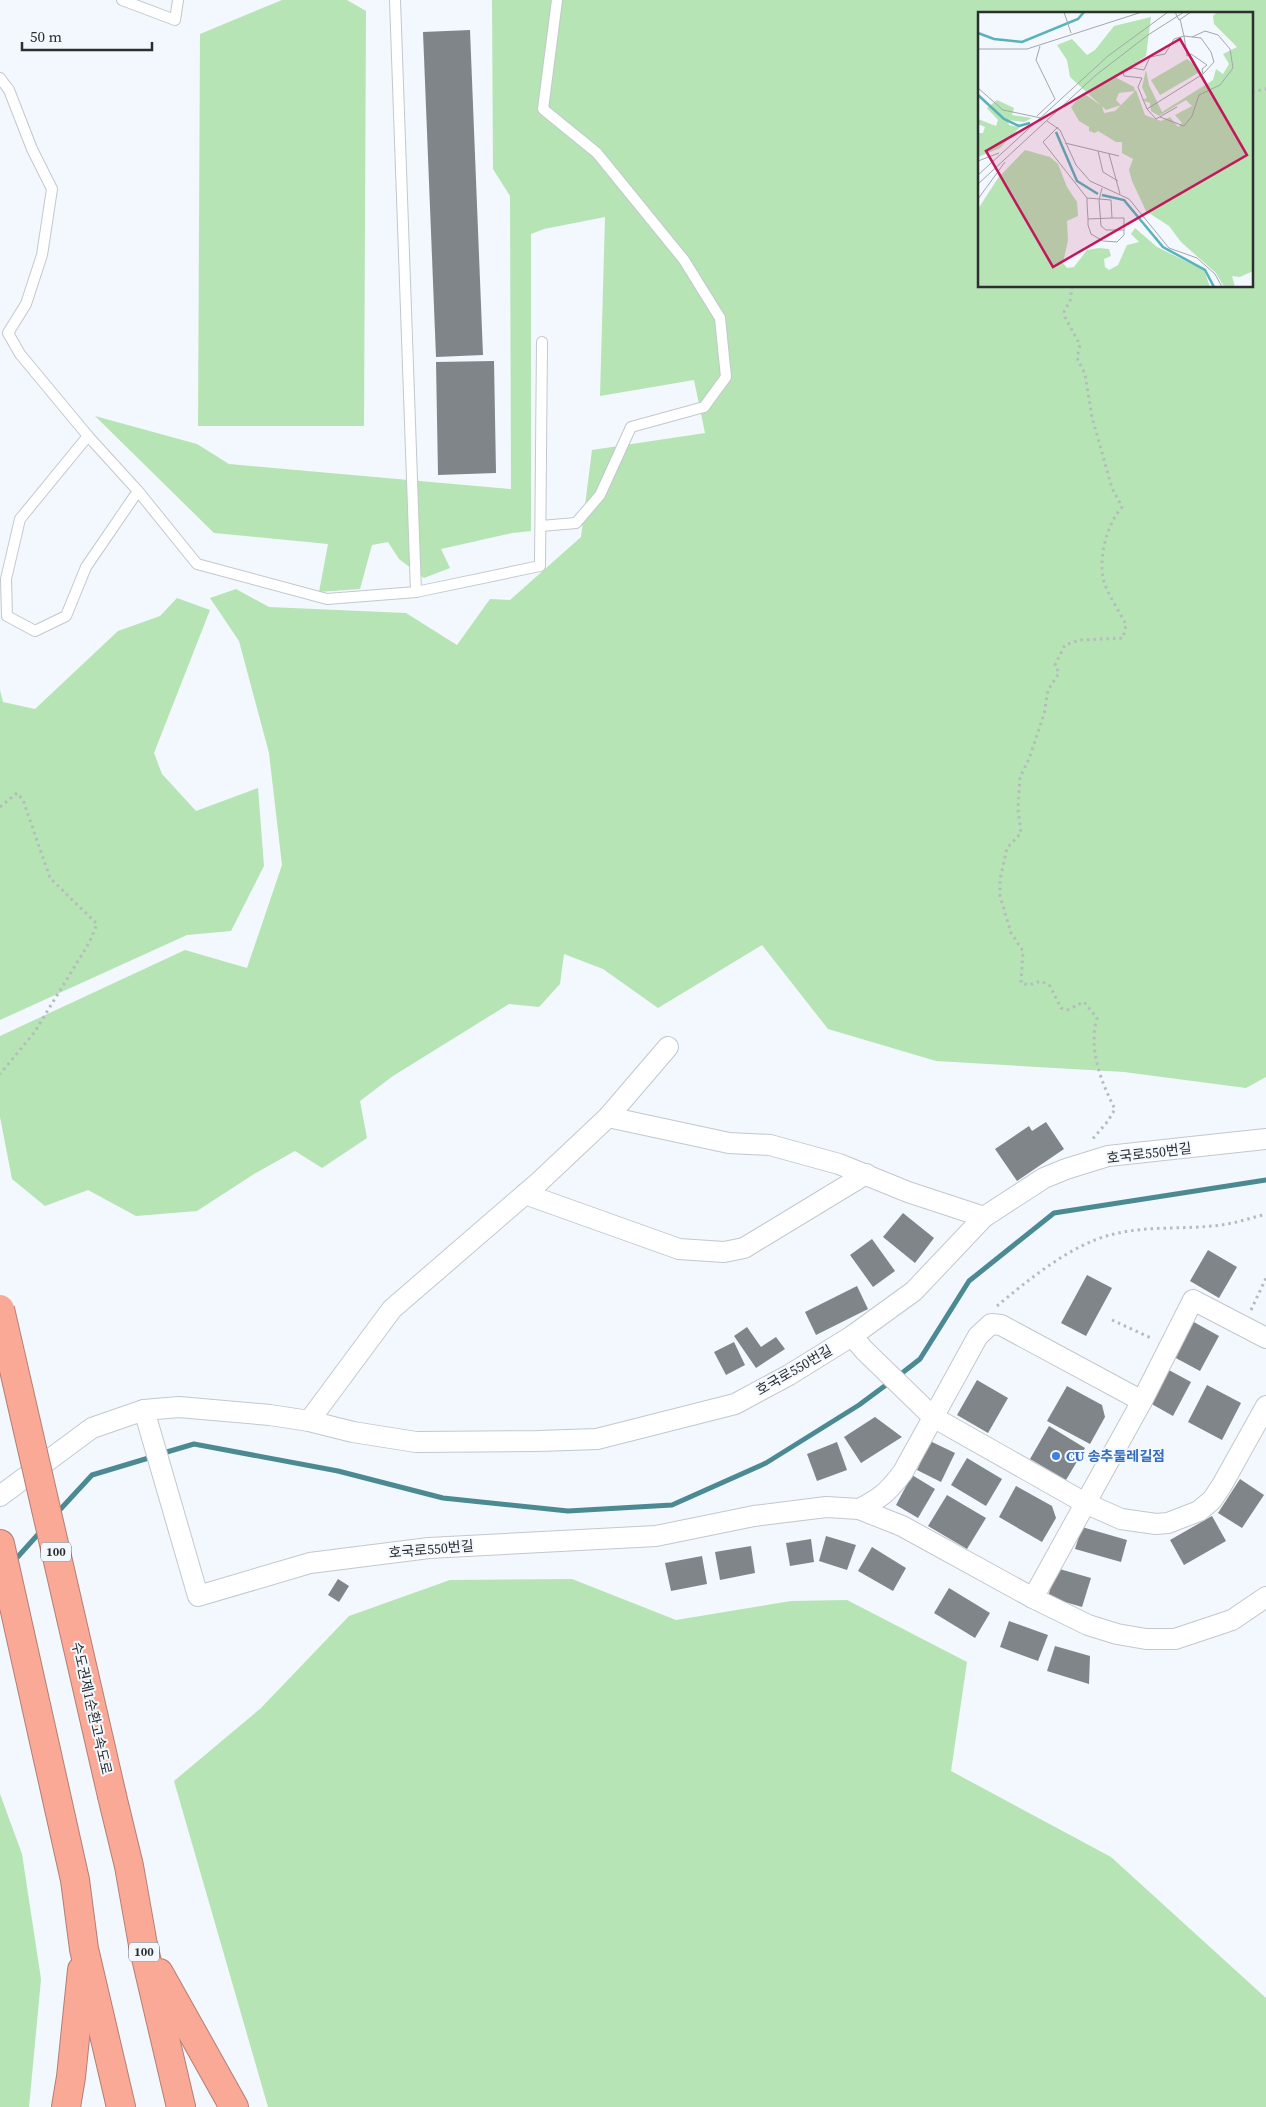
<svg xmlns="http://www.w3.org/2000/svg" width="1266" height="2107" font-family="'Source Serif 4','Noto Sans KR',serif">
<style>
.green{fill:#b6e4b4;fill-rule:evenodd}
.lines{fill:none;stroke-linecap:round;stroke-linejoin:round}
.stream{stroke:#4b8a92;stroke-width:5}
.building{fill:#80858a}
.lane-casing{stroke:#c2c8cd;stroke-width:12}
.street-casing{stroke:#c2c8cd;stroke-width:22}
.highway-casing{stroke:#b37e73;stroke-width:30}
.path{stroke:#b6bbbf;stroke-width:3;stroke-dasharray:2.5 4;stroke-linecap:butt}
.lane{stroke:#fff;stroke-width:10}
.street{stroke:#fff;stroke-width:20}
.highway{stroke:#fba997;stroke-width:28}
.highway-bridge-casing{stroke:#b37e73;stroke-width:30;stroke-linecap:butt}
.highway-bridge{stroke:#fba997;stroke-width:28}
.shop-dot{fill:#3f7fe0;stroke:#f2f8fd;stroke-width:2}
.labels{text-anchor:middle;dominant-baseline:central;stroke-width:4;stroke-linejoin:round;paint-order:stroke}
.shield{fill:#f2f8fd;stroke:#676b6e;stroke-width:1}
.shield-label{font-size:12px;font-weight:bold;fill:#2c2e30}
.street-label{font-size:14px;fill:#2c2e30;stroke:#f2f8fd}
.shop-label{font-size:14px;font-weight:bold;fill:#366cbe;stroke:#f2f8fd;text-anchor:start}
.inset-river{fill:none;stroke:#58b2bc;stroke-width:2.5}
.inset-road{fill:none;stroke:#a3a7ab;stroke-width:1}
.view{fill:#c2185b;fill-opacity:0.15;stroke:#c2185b;stroke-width:2.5}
.inset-edge{fill:none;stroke:#2c2e30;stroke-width:2.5}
</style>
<rect width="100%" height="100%" fill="#f2f8fd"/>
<g class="green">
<polygon points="282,0 347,0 366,11 364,426 198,426 200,34"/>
<path d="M492 0H1266V1077L1246 1088 1124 1072 936 1061 828 1029 762 945 658 1008 603 969 564 954 560 984 539 1007 509 1004 393 1076 360 1101 367 1138 322 1168 295 1151 254 1174 197 1211 136 1216 88 1190 45 1206 12 1179 0 1117V1036L185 950 247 968 282 865 269 753 239 641 210 598 236 589 269 607 406 613 457 645 490 599 510 600 581 537 592 450 705 433 694 380 600 396 605 217 544 229 531 234V531L512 533 441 549 450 568 424 578 399 559 388 542 372 545 360 589 319 592 328 544 214 533 95 416 197 444 229 464 511 489 510 196 493 169ZM980 14H1252V286H980Z"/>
<polygon points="177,598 210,610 154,753 162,774 196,811 258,788 264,866 231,931 187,935 0,1020 0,690 3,702 35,709 118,631 160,616"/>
<polygon points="572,1579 676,1620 791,1601 847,1600 967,1662 951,1771 1111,1857 1266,1998 1266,2107 268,2107 174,1781 261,1708 349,1616 450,1580"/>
<polygon points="0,1794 22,1854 41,1979 29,2107 0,2107"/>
</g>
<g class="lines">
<g class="stream">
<polyline points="897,1377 920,1359 969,1281 1054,1213 1266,1180"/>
<polyline points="160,1454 194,1444 338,1471 443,1498 568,1511 672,1505 766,1463 859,1405 890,1382"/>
<polyline points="56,1514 92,1475 152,1457"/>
<polyline points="14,1561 42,1530"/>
</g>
</g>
<g class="building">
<polygon points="470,30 483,355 436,357 423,32"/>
<polygon points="494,361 496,473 438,475 436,362"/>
<polygon points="1046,1122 1064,1149 1017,1181 995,1149 1029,1126 1032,1131"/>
<polygon points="903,1213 934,1238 915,1263 883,1237"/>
<polygon points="872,1239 895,1271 873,1287 850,1255"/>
<polygon points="1208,1250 1237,1267 1219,1298 1190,1281"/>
<polygon points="1087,1275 1112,1288 1086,1336 1061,1323"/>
<polygon points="857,1286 868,1309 816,1335 805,1312"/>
<polygon points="1192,1321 1219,1336 1200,1371 1172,1356"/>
<polygon points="747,1327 761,1347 776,1337 785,1349 756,1368 734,1336"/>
<polygon points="734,1342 745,1365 726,1375 714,1352"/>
<polygon points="1167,1369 1191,1382 1173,1416 1148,1402"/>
<polygon points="977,1380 1008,1398 988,1433 957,1415"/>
<polygon points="1207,1385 1241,1403 1222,1440 1188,1422"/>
<polygon points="1067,1386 1102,1405 1105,1417 1090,1444 1047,1421"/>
<polygon points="875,1417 902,1437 861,1463 844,1437"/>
<polygon points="1049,1426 1085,1448 1066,1480 1030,1459"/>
<polygon points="930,1441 955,1453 941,1482 917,1470"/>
<polygon points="837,1442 847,1470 817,1481 807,1454"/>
<polygon points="967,1458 1002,1479 986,1506 951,1485"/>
<polygon points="912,1475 935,1489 918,1518 896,1505"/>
<polygon points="1240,1479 1264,1495 1242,1528 1218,1513"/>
<polygon points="1016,1486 1052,1506 1056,1518 1042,1542 999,1517"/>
<polygon points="947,1495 986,1518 967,1549 928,1526"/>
<polygon points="1212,1516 1226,1541 1184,1565 1170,1540"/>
<polygon points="1082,1527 1127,1540 1121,1562 1075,1549"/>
<polygon points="826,1536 856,1545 847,1570 819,1561"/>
<polygon points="811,1539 814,1562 790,1566 786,1543"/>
<polygon points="751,1546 755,1573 720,1580 715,1552"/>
<polygon points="872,1547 906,1568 893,1591 858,1571"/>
<polygon points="702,1556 707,1584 671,1591 665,1563"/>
<polygon points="1056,1568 1091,1578 1082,1607 1048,1597"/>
<polygon points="338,1579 349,1586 339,1602 328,1595"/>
<polygon points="949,1588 990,1613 975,1638 934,1613"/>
<polygon points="1009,1621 1048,1635 1038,1661 1000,1647"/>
<polygon points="1055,1646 1090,1656 1089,1684 1047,1671"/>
</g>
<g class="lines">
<defs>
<g id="lane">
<polyline points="122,0 175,20 178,0"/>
<polyline points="0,78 9,90 32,149 52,189 42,255 26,304 8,333 20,354 88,436 20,519 6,579 7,616 35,631 66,616 86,567 138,491 197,564 327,599 416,592 395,0"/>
<polyline points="88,436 138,491"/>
<polyline points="541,526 576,523 600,495 631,427 704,407 726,377 720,318 684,260 597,153 543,109 557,0"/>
<polyline points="416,592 540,566 542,342"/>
</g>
<g id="street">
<polyline points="608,1117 729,1143 770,1145 839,1164 908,1192 984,1217"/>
<polyline points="525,1194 679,1249 724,1252 744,1248 866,1174"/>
<polyline points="852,1336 864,1350 933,1417 1085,1503 1121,1519 1156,1524 1168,1523 1199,1511 1212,1500 1222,1485 1266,1406"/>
<path d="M1142 1401 1001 1325 991 1324 978 1336 903 1472C889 1491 880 1499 859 1509L902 1526 1033 1598 1088 1625 1117 1634 1146 1639H1175L1232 1620 1266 1597"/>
<polyline points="144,1410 198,1596 310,1563 429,1548 656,1536 754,1516 826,1507 859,1509"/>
<polyline points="309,1421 392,1309 539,1182 608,1117 668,1047"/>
<polyline points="0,1496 92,1428 144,1410 179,1407 270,1415 309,1421 353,1432 416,1442 538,1441 597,1439 735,1404 789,1375 852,1336 914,1291 984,1217 1044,1178 1066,1169 1108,1156 1266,1139"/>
<polyline points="1033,1598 1142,1401 1193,1300 1266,1338"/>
</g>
<g id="highway">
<polyline points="0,1544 75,1880 84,1949 121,2107"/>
<polyline points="112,1796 129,1866 143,1945 181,2107"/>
<polyline points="159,1973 234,2107"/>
<polyline points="66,2107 71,2077 82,1970"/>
</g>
</defs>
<use href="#lane" class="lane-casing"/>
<use href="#street" class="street-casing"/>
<use href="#highway" class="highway-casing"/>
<g class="path">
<polyline points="1252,92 1266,89"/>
<path d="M1072 286 1070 301 1064 312 1065 317 1080 345 1077 358 1085 374 1092 417 1112 488 1122 507C1107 524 1099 556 1103 578 1106 592 1120 612 1126 625L1123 638 1080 640 1065 645 1055 665 1059 673 1048 690 1044 714 1029 759 1020 777 1018 809 1021 833 1007 848 1000 880V896L1011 933 1023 951 1021 983 1029 985 1041 981 1050 986 1061 1008 1067 1010 1084 1002 1097 1018C1088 1048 1101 1082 1115 1109L1108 1121 1091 1141"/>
<polyline points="0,807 17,793 23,800 50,878 97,924 89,943 34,1033 0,1074"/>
<path d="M997 1306C1028 1280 1071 1245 1110 1235 1146 1225 1185 1230 1221 1225 1236 1223 1251 1218 1266 1214"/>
<polyline points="1251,1310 1266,1278"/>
<polyline points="1112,1320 1153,1339"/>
</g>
<use href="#lane" class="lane"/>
<use href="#street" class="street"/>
<use href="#highway" class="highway"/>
<defs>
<polyline id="highway-bridge" points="0,1309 112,1796"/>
</defs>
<use href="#highway-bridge" class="highway-bridge-casing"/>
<use href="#highway-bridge" class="highway-bridge"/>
</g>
<circle class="shop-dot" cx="1056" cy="1456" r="5"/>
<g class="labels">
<g class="shield">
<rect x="41" y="1542.5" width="30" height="19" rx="4"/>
<rect x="129" y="1942.5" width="30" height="19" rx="4"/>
</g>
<g class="shield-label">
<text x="56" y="1552">100</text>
<text x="144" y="1952">100</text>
</g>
<g class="street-label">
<text transform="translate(1149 1153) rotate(-7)">호국로550번길</text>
<text transform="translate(794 1370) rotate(-30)">호국로550번길</text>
<text transform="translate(431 1549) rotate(-5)">호국로550번길</text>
<text transform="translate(92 1708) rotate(77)">수도권제1순환고속도로</text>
</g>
<g class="shop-label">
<text x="1066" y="1456">CU 송추둘레길점</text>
</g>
</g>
<g transform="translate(978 12)">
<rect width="275" height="275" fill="#f2f8fd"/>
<path d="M239 0H275V259L262 265 254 264 257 275H246L238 261 203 230 191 214 168 199 154 169 151 158 155 147 144 141V130H138L120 119 117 121 111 119V115L101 109 93 95 105 81 124 94 126 101 137 99 158 78 167 103 183 109 192 105 200 115 204 111 197 103 214 94 208 88 181 104 173 99 172 91 164 88 169 86 164 75 168 58 171 73 184 100 235 68 238 57 245 62 251 52 245 42 259 35 236 12 235 4ZM173 5 168 44 137 65 156 75 157 79 141 81 138 88 143 93 128 98 92 65 89 48 79 33 94 27 109 43 117 38 136 14ZM209 47 220 56V61L182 83 173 68ZM19 88 36 96 34 103 54 106 46 110 30 108 31 113 42 115 22 136 0 145V121H5L7 115 0 112V107L18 114 20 108 9 96ZM47 138 72 145 80 152 89 175 99 190 100 204 89 209 90 228 85 251 89 256 96 255 109 238 121 236 131 237 133 244 126 247 127 255 131 258 140 253 149 233 161 230 153 222 157 216 179 235 226 258 232 275H0V197L20 166Z" fill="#b6e4b4"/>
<path class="inset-river" d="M0 21 16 27 44 30 100 7 106 0M0 83 26 107 41 114 52 111M78 120 99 169 120 182M124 183 146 188 185 235 227 258 236 275"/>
<path class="inset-road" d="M86 0 93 21M197 0 201 8 213 0M202 7 206 24 196 27 187 42 172 45 166 58 155 56 145 60 146 64 164 66 160 75 169 97 225 62 236 50 233 40 223 26 206 24 209 44 213 42 229 53 224 57 225 62M0 37H49L164 0M0 76 25 98 63 106M169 97 178 107 199 95M59 104 77 87 58 48 62 34M182 105 206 114 214 104 221 83 242 73 255 56 252 37 240 23 227 19 214 25M69 109 82 118 98 153 112 169 151 187 191 236 219 246 237 262 244 275M80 115 65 130 109 186M87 131 141 144M120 139 125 160 140 169M131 142 142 182M0 149 21 141M0 163 130 44 190 0M0 172 118 63 170 23 206 0M124 176 121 188 123 214 128 218H146M0 187 27 150M110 207 134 206H146V223L139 230 125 229 113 222 110 213V207L109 191V186L133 188 134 206"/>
<path class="view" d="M202 27 269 143 75 255 8 139Z"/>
<rect width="275" height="275" class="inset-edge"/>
</g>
<path d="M22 42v8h130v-8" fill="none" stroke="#2c2e30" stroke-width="2.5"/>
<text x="30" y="42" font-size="15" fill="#2c2e30" stroke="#f2f8fd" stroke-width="4" paint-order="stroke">50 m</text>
</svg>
